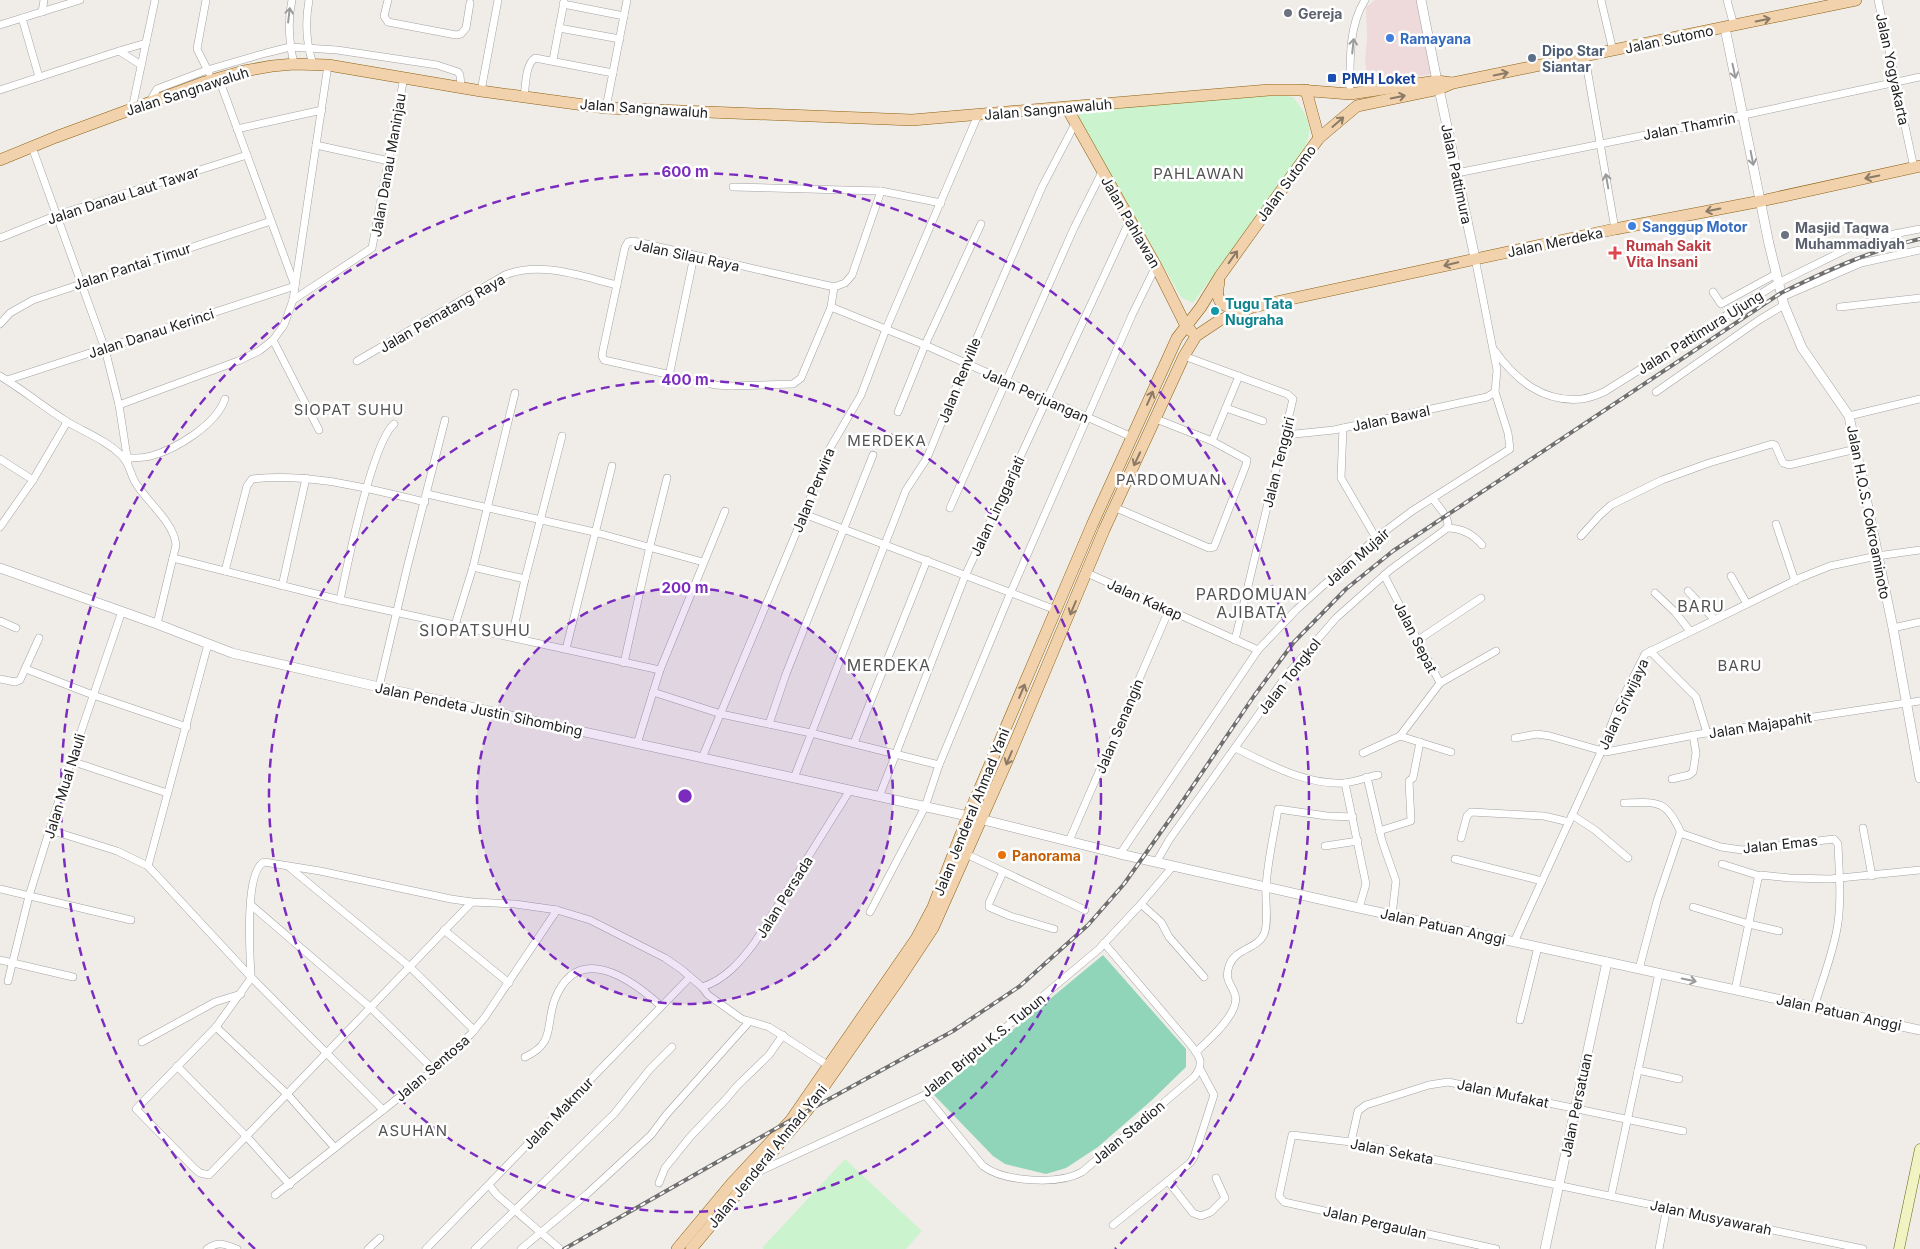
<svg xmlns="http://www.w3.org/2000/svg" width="1920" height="1249" font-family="Inter,sans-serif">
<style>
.commercial{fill:#eedada}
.park{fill:#cbf4ce}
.pitch{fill:#90d5b9}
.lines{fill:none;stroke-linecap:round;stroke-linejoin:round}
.minor-casing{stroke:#a2a2a2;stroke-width:8}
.tertiary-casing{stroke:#a2a2a2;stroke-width:10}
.secondary-casing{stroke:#656d12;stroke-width:11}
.primary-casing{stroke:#8c6112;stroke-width:12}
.minor{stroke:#fff;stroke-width:7}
.tertiary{stroke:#fff;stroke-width:9}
.secondary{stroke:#f1f3c3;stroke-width:10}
.primary{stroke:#f2d2ac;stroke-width:11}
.rail-casing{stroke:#6f6f6f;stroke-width:4}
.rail{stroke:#fff;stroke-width:2;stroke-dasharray:5.5;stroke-linecap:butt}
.oneway{stroke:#9b9b9b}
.oneway2{stroke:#8a7a66}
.ring{fill:none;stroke:#7b2cbf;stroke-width:2.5;stroke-dasharray:9 6}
.worship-dot{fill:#6b7280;stroke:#fff;stroke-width:2}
.shop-dot{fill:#3f7fe0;stroke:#fff;stroke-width:2}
.service-dot{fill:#5c6f8a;stroke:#fff;stroke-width:2}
.transit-dot{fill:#1a4fb4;stroke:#fff;stroke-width:2}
.health-dot{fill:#e0444e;stroke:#fff;stroke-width:2}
.culture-dot{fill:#0f9aa8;stroke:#fff;stroke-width:2}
.food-dot{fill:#e8710a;stroke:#fff;stroke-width:2}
.labels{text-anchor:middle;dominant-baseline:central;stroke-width:5;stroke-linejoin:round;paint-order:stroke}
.worship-label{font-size:14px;font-weight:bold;fill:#5b616d;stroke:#fff;text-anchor:start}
.shop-label{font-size:14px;font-weight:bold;fill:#366cbe;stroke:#fff;text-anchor:start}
.street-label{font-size:14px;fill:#212121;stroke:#fff}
.service-label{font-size:14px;font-weight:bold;fill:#4e5e75;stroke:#fff;text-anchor:start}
.transit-label{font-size:14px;font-weight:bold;fill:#164399;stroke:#fff;text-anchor:start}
.health-label{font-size:14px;font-weight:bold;fill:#be3a42;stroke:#fff;text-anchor:start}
.culture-label{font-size:14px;font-weight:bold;fill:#0d838f;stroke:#fff;text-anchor:start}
.food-label{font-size:14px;font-weight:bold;fill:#c56008;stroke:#fff;text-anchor:start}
.neighbourhood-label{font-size:15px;letter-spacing:1px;fill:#545454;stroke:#fff}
.quarter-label{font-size:16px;letter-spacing:1px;fill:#545454;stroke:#fff}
.centre{fill:#7b2cbf;stroke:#fff;stroke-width:2.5}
.ring-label{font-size:15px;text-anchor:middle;font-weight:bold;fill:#7b2cbf;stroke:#fff;stroke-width:5;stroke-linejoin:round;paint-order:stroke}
</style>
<rect width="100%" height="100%" fill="#f0ede8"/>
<polygon class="commercial" points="1375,0 1418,0 1431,74 1369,87 1365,61 1367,37 1366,7"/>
<g class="park">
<path d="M1278 95 1293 97C1311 120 1315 131 1300 156L1193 303 1181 297 1078 117 1080 111Z"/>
<polygon points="845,1159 922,1231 906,1249 764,1249 762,1248"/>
</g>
<polygon class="pitch" points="1103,955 1186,1049 1186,1067 1152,1100 1098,1147 1066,1168 1046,1174 1005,1164 993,1156 934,1095"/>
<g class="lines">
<defs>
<g id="minor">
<polyline points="206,0 197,49 209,73"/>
<path d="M292 0C287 22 289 42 294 64"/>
<path d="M309 0C305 22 306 43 313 64"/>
<polyline points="388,0 384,16 388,22 456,35 461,34 466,28 470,3"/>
<polyline points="1601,0 1613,51"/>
<polyline points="1727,0 1734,26"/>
<polyline points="1878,0 1914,168"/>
<polyline points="563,4 624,16"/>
<polyline points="42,12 44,0"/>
<polyline points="22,18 39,77"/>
<polyline points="0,25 80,0"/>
<polyline points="559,28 620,39"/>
<polyline points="119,51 146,43"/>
<polyline points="1585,57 1615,229"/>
<polyline points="553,60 564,2"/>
<polyline points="0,90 119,51 141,65"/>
<polyline points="481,91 498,0"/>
<path d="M1350 94C1350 64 1348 26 1365 0"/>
<path d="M524 97C526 85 525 65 535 58L613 73"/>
<polyline points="149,103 157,89 207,70 266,53 290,47 337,50 437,65 458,72 460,75 461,87"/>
<polyline points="606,108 627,0"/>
<polyline points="132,109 155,0"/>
<polyline points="237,129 322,110"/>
<polyline points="316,145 389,161"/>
<polyline points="32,147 105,349 119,405 128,463"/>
<polyline points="1457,173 1744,115 1920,77"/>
<polyline points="733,187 881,191 941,203"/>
<polyline points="0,238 57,215 247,155"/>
<polygon points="633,241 834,287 831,307 801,378 793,384 732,386 716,385 604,360 602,356 603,350 625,247 628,242"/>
<polyline points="834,287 845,283 852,275 881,191"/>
<polyline points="1713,292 1721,304 1776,274"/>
<polyline points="1782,297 1861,263 1920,250"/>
<polyline points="293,300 372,248 404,77"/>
<polyline points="831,307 925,345 1132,437"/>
<polyline points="1840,307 1920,298"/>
<polyline points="0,324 10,313 33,300 271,221"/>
<polyline points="273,340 319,430"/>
<path d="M1495 351C1516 380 1543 403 1582 399 1589 398 1597 395 1604 392L1778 283 1849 248 1894 234 1920 229"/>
<polyline points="1184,356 1287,394 1293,399 1235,640"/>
<path d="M357 361 505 275C541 261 580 276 617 285"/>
<path d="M0 376C23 390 44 407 66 421 84 432 106 440 121 455 129 462 130 473 135 482 146 501 174 522 176 545L157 624"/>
<polyline points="669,376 694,256"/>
<polyline points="7,380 295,286 219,79"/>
<polyline points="1656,392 1759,320 1784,305"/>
<polyline points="119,405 238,361 259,351 273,340 284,325 293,300 328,65"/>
<polyline points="1226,408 1263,421"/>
<polyline points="898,412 925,345 981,224"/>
<polyline points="1849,416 1920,399"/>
<polyline points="1343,428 1341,478 1376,538"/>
<polyline points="1285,435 1334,430 1487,397 1495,392"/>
<polyline points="1212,441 1239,376"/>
<path d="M128 458C136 458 144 458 151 456 176 449 216 425 225 399"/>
<polyline points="0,459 33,480"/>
<polyline points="427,494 594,532 703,562"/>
<polyline points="1433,499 1443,512"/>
<polyline points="1114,507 1209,548 1214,547 1246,465 1247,460 1212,441 1156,419"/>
<polyline points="950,508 1074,228 1102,172"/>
<polyline points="804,514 1056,610"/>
<polyline points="1776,524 1795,581"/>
<polyline points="0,527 33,480 67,422"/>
<path d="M1447 528C1462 528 1473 534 1482 545"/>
<polyline points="1581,536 1599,516 1611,505 1662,480 1709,463 1772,444 1775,445 1783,463 1789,465 1856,449"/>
<polyline points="173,558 340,600 660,670"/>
<polyline points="473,567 525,579"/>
<path d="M225 571 247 486 252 479C311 472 369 489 425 502"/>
<polyline points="1087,573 1258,650"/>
<polyline points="1384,575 1440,683"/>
<polyline points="1731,576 1747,604"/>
<polyline points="282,586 306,478"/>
<polyline points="1688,591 1714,619"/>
<polyline points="1655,593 1675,612 1690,631"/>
<path d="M340 600C347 566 372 443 394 424"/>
<polyline points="0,621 16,628"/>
<polyline points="455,625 473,567 515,393"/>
<polyline points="1893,628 1920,622"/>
<polyline points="512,636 525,579 562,436"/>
<polyline points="1418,640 1481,598"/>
<polyline points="566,649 612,466"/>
<polyline points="1650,651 1696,697 1707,733"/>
<polyline points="624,663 650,546 667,478"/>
<polyline points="26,669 93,695 187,727"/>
<polyline points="0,679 15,682 20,680 39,638"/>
<polyline points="379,687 407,568 445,420"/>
<polyline points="653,692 721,714 811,733 939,765"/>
<polyline points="769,724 786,674 873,455"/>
<polyline points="1400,736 1451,752"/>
<polyline points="1515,738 1537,734 1550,736 1606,752 1700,734 1920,701"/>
<polyline points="854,743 927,560"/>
<polyline points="637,744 660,670 725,511"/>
<path d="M1235 748C1269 764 1305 785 1344 783 1355 782 1367 777 1378 775"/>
<polyline points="1363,753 1400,736 1440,683 1496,651"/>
<polyline points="702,758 804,514 830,448 861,395 886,329 978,115"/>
<polyline points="71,761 167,793"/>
<polyline points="1367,777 1382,841 1396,881 1392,915"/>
<polyline points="794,778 906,490 927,458 966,363 1042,187 1075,124"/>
<polyline points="1672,779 1689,775 1693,772 1696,753 1693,735"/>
<polyline points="1345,783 1366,884 1359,908"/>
<polyline points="879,797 965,576 1130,220"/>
<path d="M1624 803C1658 802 1666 799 1681 833"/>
<polyline points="1572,815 1595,830 1628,858"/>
<polyline points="1863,828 1872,876"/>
<polyline points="50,830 117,851 148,866 251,977 383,1110"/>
<polyline points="1379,831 1411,821 1409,781 1413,778 1420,742"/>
<polyline points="1461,838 1467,816 1471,812 1544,816 1569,822"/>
<polyline points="1069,841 1169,610"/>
<polyline points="1325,846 1358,841"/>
<polyline points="966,854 1085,910"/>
<polyline points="1120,854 1258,650 1296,610 1376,538 1412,511 1510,449 1508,433 1495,392 1497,370 1475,258"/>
<polyline points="1455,859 1542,881"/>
<polyline points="1157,861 1169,840 1286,676 1336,618 1390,570 1446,529 1448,525 1447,519"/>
<polyline points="1722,864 1760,876"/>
<polyline points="148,866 208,644"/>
<polyline points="289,867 410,967 474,1030"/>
<polyline points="1003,872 989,903 989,907 1010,916 1054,929"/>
<polyline points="0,889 131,920"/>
<path d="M472 902 209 1175 200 1173 194 1168 136 1109 216 1027 249 981 251 977C250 955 244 872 264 862L320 871 451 899 472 902 515 904 557 910 590 920 665 958 681 969 702 987 708 995 742 1019 769 1027 829 1066"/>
<polyline points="1141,904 1161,922 1169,937 1204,977"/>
<polyline points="251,905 371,1008 433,1069"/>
<polyline points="1693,907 1749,924 1779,931"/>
<polyline points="870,912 925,807 939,765 1010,594 1132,315 1156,266"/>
<polyline points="444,930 509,983"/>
<polyline points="1514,942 1601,752 1618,707 1645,654 1800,578 1830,566 1877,556 1920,550"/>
<polyline points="0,960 73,977"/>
<path d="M1639 969 1657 901 1680 833 1721 847 1742 850 1834 839 1838 844C1839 872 1842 901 1837 929 1832 956 1822 981 1814 1007"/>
<polyline points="8,981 29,896 71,761 122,611"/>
<path d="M702 987C725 980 741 961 755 942L850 790"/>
<polyline points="1735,990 1758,879 1761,875 1790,878 1830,879 1920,870"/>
<polyline points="1520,1020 1538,947"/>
<polyline points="216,1027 288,1095 335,1148"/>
<polyline points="142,1042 215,1002 241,994"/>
<path d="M1196 1052C1208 1041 1241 1012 1235 995 1232 984 1224 981 1229 966 1235 948 1258 949 1264 934 1269 924 1265 900 1266 889 1267 862 1274 835 1278 809L1327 816 1353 817"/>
<path d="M525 1057C556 1043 545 1025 555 999 578 941 631 979 661 1006"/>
<polyline points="177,1066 247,1137 290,1185"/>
<polyline points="1638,1070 1679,1079"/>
<path d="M925 1095 983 1166C1004 1182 1059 1185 1082 1172L1194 1077C1205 1063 1200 1057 1190 1044L1104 943"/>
<polyline points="1351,1142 1358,1111 1366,1105 1429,1085 1448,1082 1683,1131"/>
<polyline points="758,1172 925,1095 1099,949 1141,904 1173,866"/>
<polyline points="1168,1181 1193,1213 1201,1216 1211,1212 1225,1198 1216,1178"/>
<polyline points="659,1183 665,1168 690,1137 727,1098 737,1086 769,1055 783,1035"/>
<polyline points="489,1185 497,1195 560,1249"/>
<polyline points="275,1195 425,1077 471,1034 485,1017 557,910"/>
<polyline points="1611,1196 1659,973"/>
<polyline points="1113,1225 1190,1163 1194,1157 1214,1095 1200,1069"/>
<path d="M207 1249C218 1241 225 1244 237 1249"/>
<polyline points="368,1249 380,1238"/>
<polyline points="426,1249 690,977"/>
<polyline points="475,1249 614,1114 650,1069 672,1047"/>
<polyline points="521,1249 587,1194 651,1135 666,1115 749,1022"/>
<polyline points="1496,1249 1284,1202 1279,1196 1292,1135 1351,1142 1863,1249"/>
<polyline points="1659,1249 1667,1207"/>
</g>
<g id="tertiary">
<polyline points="1421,0 1437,81"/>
<polyline points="1725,28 1769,244 1784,305 1802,348 1849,416 1893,628 1920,778"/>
<polyline points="1439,89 1475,258"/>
<polyline points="0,568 157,624 232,653 379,687 968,816 1120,854 1359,908 1920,1030"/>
<polyline points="1545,1249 1607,962"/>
</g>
<polyline id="secondary" points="1899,1249 1920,1149"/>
<g id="primary">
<polyline points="1306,90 1319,138"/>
<polyline points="1067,108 1156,266 1186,326 1191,331"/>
<polyline points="0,160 56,137 205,82 244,71 272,66 294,64 328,65 481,91 606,108 912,120 1269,90 1299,90 1350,94 1437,81 1452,83"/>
<path d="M1219 282C1214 304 1224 309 1244 308"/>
<polyline points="677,1249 732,1183 791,1120 916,939 933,907 968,816 1092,525 1177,338 1201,307 1220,276 1319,138 1357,106 1439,89 1453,83 1856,0"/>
<polyline points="691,1249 806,1112 900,978 933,928 1008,759 1104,530 1184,356 1196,336 1220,320 1253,307 1615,229 1761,201 1920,166"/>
</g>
</defs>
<use href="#minor" class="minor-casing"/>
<use href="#tertiary" class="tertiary-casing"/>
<use href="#secondary" class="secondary-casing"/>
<use href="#primary" class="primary-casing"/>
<use href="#minor" class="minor"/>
<use href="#tertiary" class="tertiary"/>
<use href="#secondary" class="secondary"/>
<use href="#primary" class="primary"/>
<defs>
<path id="rail" d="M564 1249 791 1120 953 1031 1020 986 1088 925 1124 884 1180 805 1254 696 1294 642 1346 589 1393 551 1781 293C1826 271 1871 250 1920 239"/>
</defs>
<use href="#rail" class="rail-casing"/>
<use href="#rail" class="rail"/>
</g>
<defs><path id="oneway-shaft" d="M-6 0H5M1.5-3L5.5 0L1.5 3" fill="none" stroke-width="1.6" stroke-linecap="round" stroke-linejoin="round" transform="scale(1.25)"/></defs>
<g class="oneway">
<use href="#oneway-shaft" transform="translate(289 15) rotate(-83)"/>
<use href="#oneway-shaft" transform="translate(1353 46) rotate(-84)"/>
<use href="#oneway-shaft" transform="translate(1734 71) rotate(78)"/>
<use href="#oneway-shaft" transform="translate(1752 158) rotate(79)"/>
<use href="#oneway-shaft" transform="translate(1607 181) rotate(-100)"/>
<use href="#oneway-shaft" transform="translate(1689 980) rotate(12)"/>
</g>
<g class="oneway2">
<use href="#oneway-shaft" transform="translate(1763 20) rotate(-12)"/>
<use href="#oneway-shaft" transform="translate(1501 74) rotate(-11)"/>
<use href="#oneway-shaft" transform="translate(1398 97) rotate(-11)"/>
<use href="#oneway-shaft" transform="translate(1338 122) rotate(-41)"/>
<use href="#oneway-shaft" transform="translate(1872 177) rotate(168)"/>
<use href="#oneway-shaft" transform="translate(1713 210) rotate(169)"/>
<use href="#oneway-shaft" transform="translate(1233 257) rotate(-55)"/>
<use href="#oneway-shaft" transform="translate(1451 264) rotate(167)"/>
<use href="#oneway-shaft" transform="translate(1150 398) rotate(-66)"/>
<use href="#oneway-shaft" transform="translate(1137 459) rotate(115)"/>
<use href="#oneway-shaft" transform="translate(1073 608) rotate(113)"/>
<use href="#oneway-shaft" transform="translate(1022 691) rotate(-67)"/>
<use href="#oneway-shaft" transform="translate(1009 758) rotate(113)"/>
</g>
<circle cx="685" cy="796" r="208" fill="#7b2cbf" fill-opacity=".12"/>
<g class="ring">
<circle cx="685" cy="796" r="208"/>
<circle cx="685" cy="796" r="416"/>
<path d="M255 1249A624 624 0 1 1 1115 1249"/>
</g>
<g class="worship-dot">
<circle cx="1288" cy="13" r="5"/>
<circle cx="1785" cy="235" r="5"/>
</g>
<g class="shop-dot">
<circle cx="1390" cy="38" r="5"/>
<circle cx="1632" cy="226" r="5"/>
</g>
<circle class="service-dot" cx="1532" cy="58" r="5"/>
<rect class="transit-dot" x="1327" y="73" width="10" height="10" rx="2.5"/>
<path class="health-dot" d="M1612.5 245.5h5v5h5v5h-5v5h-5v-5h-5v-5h5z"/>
<circle class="culture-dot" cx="1215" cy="311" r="5"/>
<circle class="food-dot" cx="1002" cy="855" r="5"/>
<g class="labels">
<g class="worship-label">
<text x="1298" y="13">Gereja</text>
<text x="1795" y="227">Masjid Taqwa<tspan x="1795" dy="16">Muhammadiyah</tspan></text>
</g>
<g class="shop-label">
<text x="1400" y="38">Ramayana</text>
<text x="1642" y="226">Sanggup Motor</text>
</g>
<g class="street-label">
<text transform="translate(1669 39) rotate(-12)">Jalan Sutomo</text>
<text transform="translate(1893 69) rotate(78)">Jalan Yogyakarta</text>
<text transform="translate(187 91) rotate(-18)">Jalan Sangnawaluh</text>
<text transform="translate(644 108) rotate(4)">Jalan Sangnawaluh</text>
<text transform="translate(1048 109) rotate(-5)">Jalan Sangnawaluh</text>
<text transform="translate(1689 126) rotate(-11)">Jalan Thamrin</text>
<text transform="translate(388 165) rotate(-80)">Jalan Danau Maninjau</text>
<text transform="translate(1457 174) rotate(78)">Jalan Pattimura</text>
<text transform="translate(1286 183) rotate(-54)">Jalan Sutomo</text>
<text transform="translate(123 195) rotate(-18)">Jalan Danau Laut Tawar</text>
<text transform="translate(1131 222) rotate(60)">Jalan Pahlawan</text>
<text transform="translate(1555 242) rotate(-12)">Jalan Merdeka</text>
<text transform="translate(687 255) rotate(12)">Jalan Silau Raya</text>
<text transform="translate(132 266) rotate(-18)">Jalan Pantai Timur</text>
<text transform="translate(442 313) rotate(-30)">Jalan Pematang Raya</text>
<text transform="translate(1700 332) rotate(-32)">Jalan Pattimura Ujung</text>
<text transform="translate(151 333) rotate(-18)">Jalan Danau Kerinci</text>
<text transform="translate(959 380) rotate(-68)">Jalan Renville</text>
<text transform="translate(1036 395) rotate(24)">Jalan Perjuangan</text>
<text transform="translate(1391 418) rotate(-12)">Jalan Bawal</text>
<text transform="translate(1278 462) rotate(-76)">Jalan Tenggiri</text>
<text transform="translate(813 490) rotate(-68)">Jalan Perwira</text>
<text transform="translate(997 506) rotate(-65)">Jalan Linggarjati</text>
<text transform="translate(1869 512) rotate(79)">Jalan H.O.S. Cokroaminoto</text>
<text transform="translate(1357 557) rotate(-41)">Jalan Mujair</text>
<text transform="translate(1145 599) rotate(24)">Jalan Kakap</text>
<text transform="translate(1416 637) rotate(63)">Jalan Sepat</text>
<text transform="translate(1289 676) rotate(-52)">Jalan Tongkol</text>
<text transform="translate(1623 704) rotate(-65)">Jalan Sriwijaya</text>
<text transform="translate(479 709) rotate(12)">Jalan Pendeta Justin Sihombing</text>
<text transform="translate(1760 725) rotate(-9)">Jalan Majapahit</text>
<text transform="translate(1119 726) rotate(-67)">Jalan Senangin</text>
<text transform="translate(64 786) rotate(-73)">Jalan Mual Nauli</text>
<text transform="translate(971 812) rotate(-68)">Jalan Jenderal Ahmad Yani</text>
<text transform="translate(1780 844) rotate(-6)">Jalan Emas</text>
<text transform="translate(784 897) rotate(-58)">Jalan Persada</text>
<text transform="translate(1443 926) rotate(12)">Jalan Patuan Anggi</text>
<text transform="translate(1839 1012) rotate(12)">Jalan Patuan Anggi</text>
<text transform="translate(983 1045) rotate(-39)">Jalan Briptu K.S. Tubun</text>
<text transform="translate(432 1068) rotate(-41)">Jalan Sentosa</text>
<text transform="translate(1503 1093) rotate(12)">Jalan Mufakat</text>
<text transform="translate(1576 1105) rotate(-78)">Jalan Persatuan</text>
<text transform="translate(558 1113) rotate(-46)">Jalan Makmur</text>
<text transform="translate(1128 1132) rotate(-40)">Jalan Stadion</text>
<text transform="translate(1392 1151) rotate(11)">Jalan Sekata</text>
<text transform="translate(767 1156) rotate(-51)">Jalan Jenderal Ahmad Yani</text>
<text transform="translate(1711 1217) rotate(12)">Jalan Musyawarah</text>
<text transform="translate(1375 1222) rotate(13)">Jalan Pergaulan</text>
</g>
<g class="service-label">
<text x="1542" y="50">Dipo Star<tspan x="1542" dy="16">Siantar</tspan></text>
</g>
<g class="transit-label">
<text x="1342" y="78">PMH Loket</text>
</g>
<g class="health-label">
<text x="1626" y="245">Rumah Sakit<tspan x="1626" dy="16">Vita Insani</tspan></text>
</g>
<g class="culture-label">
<text x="1225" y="303">Tugu Tata<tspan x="1225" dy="16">Nugraha</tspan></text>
</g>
<g class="food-label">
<text x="1012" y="855">Panorama</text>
</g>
<g class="neighbourhood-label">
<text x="1199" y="173">PAHLAWAN</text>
<text x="349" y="409">SIOPAT SUHU</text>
<text x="887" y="440">MERDEKA</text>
<text x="1169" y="479">PARDOMUAN</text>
<text x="1740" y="665">BARU</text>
<text x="413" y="1130">ASUHAN</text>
</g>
<g class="quarter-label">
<text x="1252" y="594">PARDOMUAN<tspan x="1252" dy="18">AJIBATA</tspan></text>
<text x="1701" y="606">BARU</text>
<text x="475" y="630">SIOPATSUHU</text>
<text x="889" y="665">MERDEKA</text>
</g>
</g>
<circle cx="685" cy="796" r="8" class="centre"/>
<g class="ring-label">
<text x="685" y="177">600 m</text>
<text x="685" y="385">400 m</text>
<text x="685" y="593">200 m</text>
</g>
</svg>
